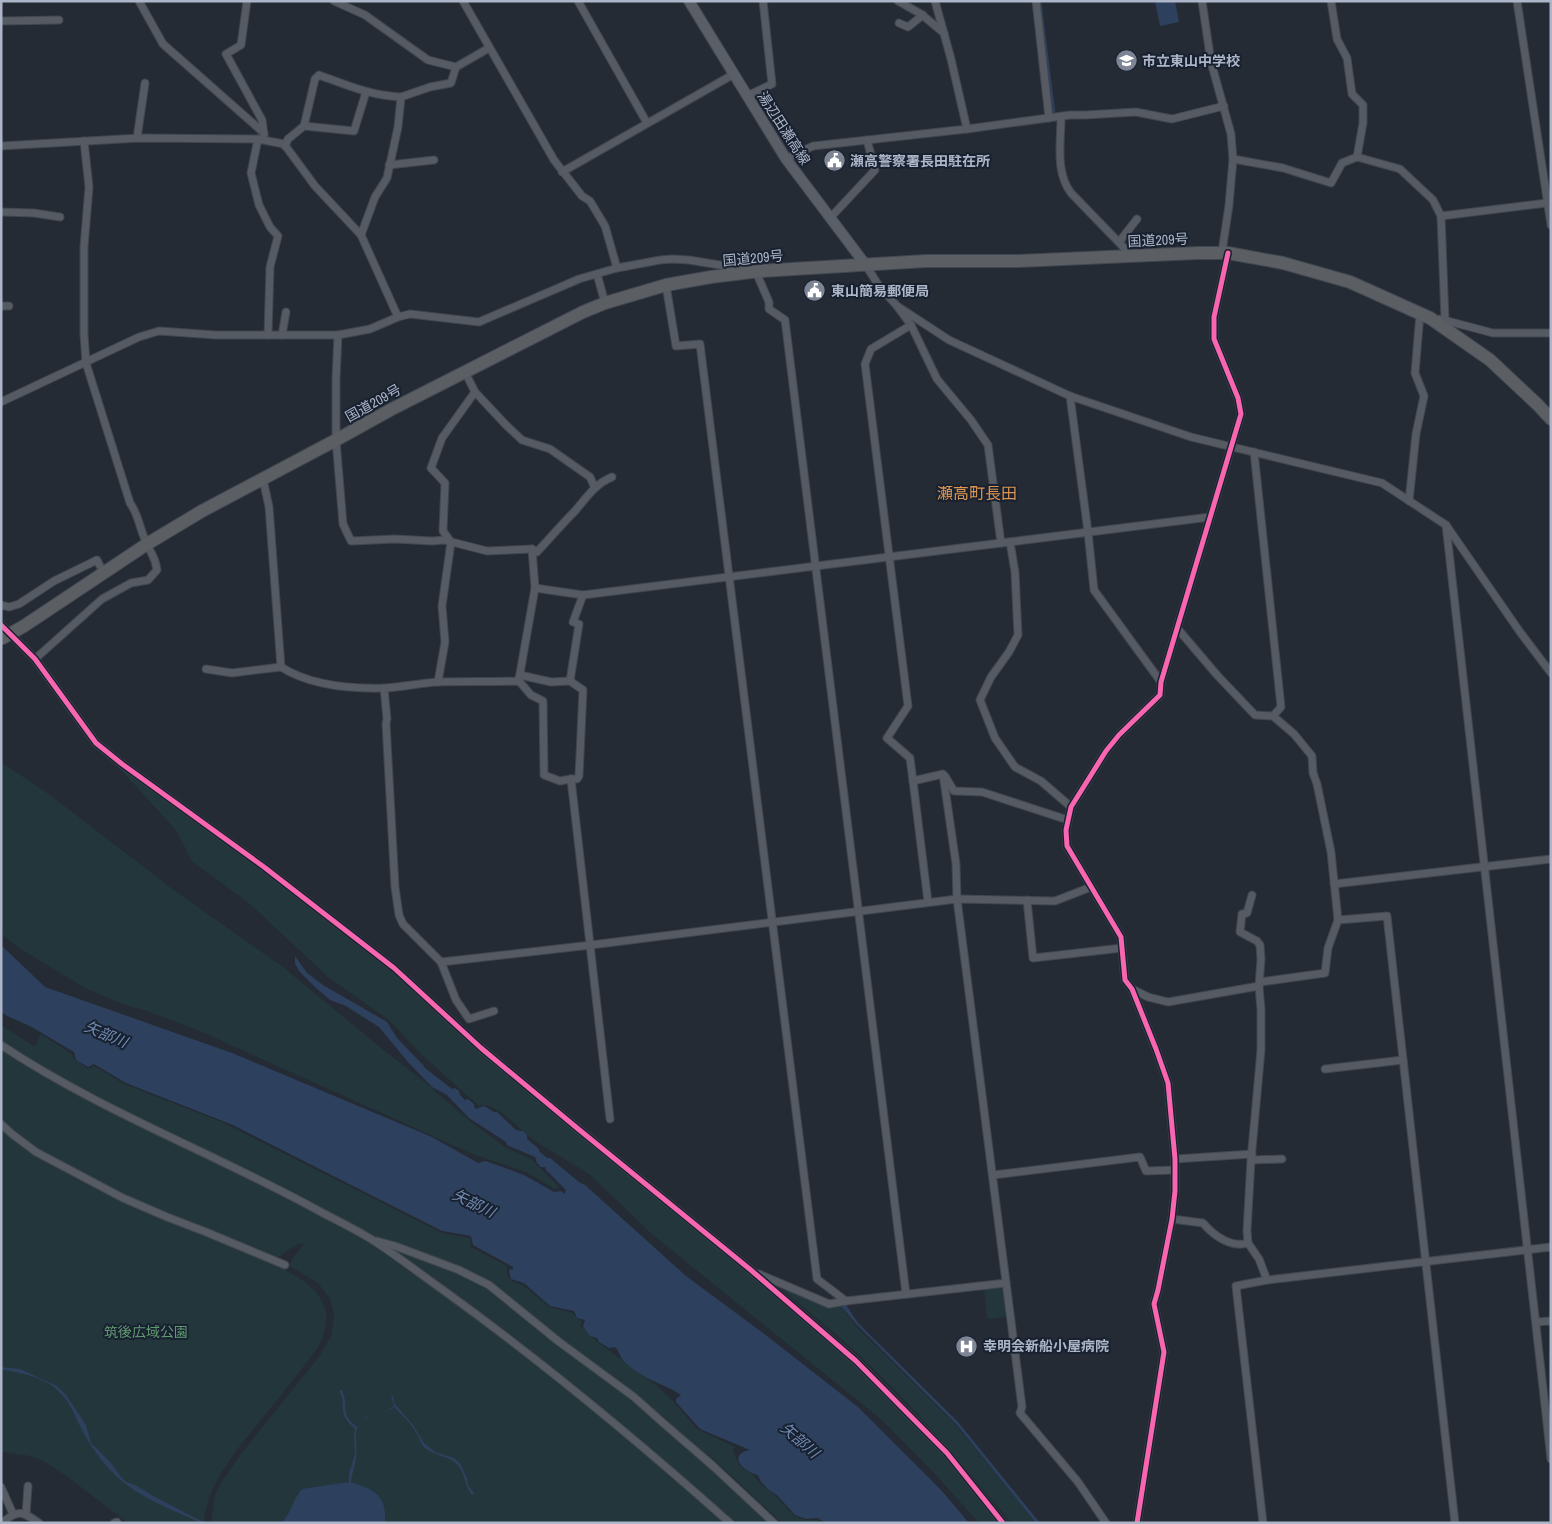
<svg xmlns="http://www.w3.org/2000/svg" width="1552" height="1524" font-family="'Archivo Narrow','Noto Sans JP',sans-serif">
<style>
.green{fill:#22363b}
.water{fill:#2d405e}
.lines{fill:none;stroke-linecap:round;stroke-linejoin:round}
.stream{stroke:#2d405e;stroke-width:2.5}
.street-casing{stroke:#41464e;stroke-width:9}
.secondary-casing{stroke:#41464e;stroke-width:12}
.highway-casing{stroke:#414751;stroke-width:14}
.street{stroke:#555a63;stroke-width:7}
.secondary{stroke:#595e67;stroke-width:10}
.highway{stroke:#5b5e62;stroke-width:12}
.highway-bridge-casing{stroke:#414751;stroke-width:14;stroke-linecap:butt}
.highway-bridge{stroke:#5b5e62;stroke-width:12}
.cycleway-casing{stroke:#182130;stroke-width:8}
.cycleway{stroke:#f766af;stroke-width:5}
.labels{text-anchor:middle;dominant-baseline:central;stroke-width:4;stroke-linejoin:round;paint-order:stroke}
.poi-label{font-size:14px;font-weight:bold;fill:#adb6c8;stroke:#182130;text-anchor:start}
.street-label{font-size:14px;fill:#adb6c8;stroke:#182130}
.park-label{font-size:14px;fill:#629b72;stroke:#182130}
.water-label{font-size:15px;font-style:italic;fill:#728bb3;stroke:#182130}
.quarter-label{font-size:16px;fill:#df9551;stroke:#182130}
</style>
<rect width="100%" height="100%" fill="#252b35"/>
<g class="green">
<polygon points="108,756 328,917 460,1032 836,1343 937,1445 1003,1523 979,1523 935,1474 883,1421 653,1235 589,1174 535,1141 501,1112 486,1105 479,1106 422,1055 389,1020 328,977 250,904 192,861 176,830"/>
<polygon points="1,762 50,795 175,891 283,967 381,1048 427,1084 466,1118 505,1147 531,1159 559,1187 555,1189 526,1172 475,1155 193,1028 144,1010 125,1005 85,988 19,948 1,934"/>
<path d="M1 1025 35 1047 41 1034 72 1054 74 1059 88 1069 94 1066 124 1084 222 1122 442 1233 470 1238 471 1247 507 1266V1275L512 1281 523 1285 549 1307 573 1313 574 1315 582 1322 580 1326 600 1344 656 1385 672 1400 697 1429 735 1447 733 1450 739 1465 754 1476 760 1484 776 1496 794 1516 806 1520H818L822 1523H782L703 1449 777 1523H211L215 1495 220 1484 241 1454 318 1358 331 1337 334 1315 330 1299 318 1283 290 1266C291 1257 300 1251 304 1243 292 1244 286 1254 276 1258L274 1264C313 1284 342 1302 317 1349 301 1370 285 1390 269 1410 244 1441 206 1482 204 1523H128L65 1475 42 1460 30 1456 1 1452Z"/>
<path d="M770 1279 798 1296H802L827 1307 841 1306 856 1326 956 1425 1036 1523H1012L1008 1519C960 1461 912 1404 857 1353 829 1327 799 1304 770 1279Z"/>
<polygon points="1003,1286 1005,1288 1008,1316 989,1319 987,1317 984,1288"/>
</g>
<g class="water">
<polygon points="1155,1 1175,1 1179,22 1160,26"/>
<path d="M1 945 45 987 232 1053 432 1137 478 1163 486 1161 524 1175 554 1192 561 1191 564 1194 566 1190 546 1170 545 1167H541L537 1163 535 1157 507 1145 506 1142 469 1118 447 1095 432 1087 408 1062 379 1027 346 1006 330 1000 315 987 300 972 295 964V956L307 973 323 985 387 1022 397 1038 423 1065 425 1068 452 1089 455 1088 459 1091 460 1095 465 1100 468 1099 474 1104V1107L476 1109 484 1106 494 1112H497L516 1130 523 1131 527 1135V1139L539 1149V1151L547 1158H550L579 1182 585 1185 686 1276 763 1333 858 1407 942 1491 969 1523H825L818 1518 806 1519 795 1515 777 1495 770 1491 761 1482 758 1475C744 1472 726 1455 750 1450L700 1429 676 1402V1399L681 1395C668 1386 652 1382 639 1373 633 1369 624 1363 621 1357 619 1353 618 1350 615 1347L609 1348 599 1342 597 1338 590 1336 583 1327 585 1320 577 1318 574 1311 550 1306 524 1283 511 1279 509 1270 513 1269V1267L473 1245 471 1236 442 1231 233 1125 126 1083 94 1064 88 1067 76 1060 74 1052 30 1026 7 1016 1 1012Z"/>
<polygon points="846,1305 858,1323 958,1422 1040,1523 1036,1523 957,1425 857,1325 841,1306"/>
<path d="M1 1367 20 1369 57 1386 66 1395 86 1425 91 1443 111 1463 121 1477 126 1482 135 1485 157 1498 205 1523H201C171 1509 139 1498 115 1475 105 1465 96 1454 89 1442 77 1425 73 1402 55 1388 40 1376 19 1372 1 1370Z"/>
<path d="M391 1396H393L394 1403 413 1425 424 1443 435 1452 454 1458 460 1463 467 1478 468 1485 474 1493 472 1495C464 1486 466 1476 459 1467 451 1455 435 1457 425 1448 420 1443 419 1436 415 1431 410 1422 401 1414 394 1407 384 1415 379 1411 369 1416 349 1425 359 1443 356 1459 355 1466 352 1473 351 1482 374 1490 387 1494 385 1523H282C291 1513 293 1499 302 1489L349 1482V1473L355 1454 354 1436 355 1429 365 1417 386 1411 394 1406Z"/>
</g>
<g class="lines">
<g class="stream">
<polyline points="1040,1 1054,112"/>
<path d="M341 1391C349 1409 336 1411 356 1428"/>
</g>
<defs>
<g id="street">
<polyline points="139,1 163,44 264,133"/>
<polyline points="247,1 241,45 226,54 262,120 264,135"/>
<polyline points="334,1 365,15 428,60 456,67 489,48"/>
<polyline points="463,1 554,160 582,196 590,201 605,226 617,268"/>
<polyline points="578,1 647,123"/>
<polyline points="898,1 921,14 944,33"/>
<polyline points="935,1 951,59 967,129"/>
<polyline points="1036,1 1049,118"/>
<polyline points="1202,1 1211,62 1231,134 1233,159 1229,205 1222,252"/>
<polyline points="1331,1 1337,39 1347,58 1352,94 1363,105 1363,123 1357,157"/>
<polyline points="1517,1 1551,225"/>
<polyline points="1,21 59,20"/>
<polyline points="899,23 908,27 923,15"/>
<polyline points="747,96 772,84 763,1"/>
<path d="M1061 117C1061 142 1055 172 1071 193L1132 256"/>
<path d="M304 126 315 79 319 75C346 85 372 96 401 97"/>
<polyline points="137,138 145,83"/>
<polyline points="258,139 251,173 259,205 270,227 278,236 270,267 268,335"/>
<polyline points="1,146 139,138 258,139 284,144 315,186 361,235 398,317"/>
<polyline points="285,146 288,139 304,126 354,131 366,92"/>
<polyline points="786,159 813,146 967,129 1070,115 1085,115 1136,112 1172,119 1224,106"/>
<polyline points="1233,159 1283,168 1331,183 1342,163 1357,157 1400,169 1433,200 1441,216 1445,319"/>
<polyline points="389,165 434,160"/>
<polyline points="562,172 734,74"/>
<polyline points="1,212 34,213 60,217"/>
<polyline points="1441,216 1547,203"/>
<polyline points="831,217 875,170 867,140"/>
<polyline points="361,235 375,197 387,178 398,127 401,97 430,87 451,83 456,67"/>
<polyline points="1119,242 1137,219"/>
<polyline points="865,264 879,286 897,306 911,325 937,379 971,420 988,445 1001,543"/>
<polyline points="756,272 769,302 769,309 785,320 906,1294"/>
<polyline points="597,274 605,303"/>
<polyline points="666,285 676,346 700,344 817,1279 846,1301"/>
<polyline points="1,306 9,306"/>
<polyline points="897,306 949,340 1070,396 1191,437 1382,483 1446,525 1520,632 1551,673"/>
<polyline points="1440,319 1493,333 1551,333"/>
<polyline points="911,325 871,349 865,364 908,706 887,738 910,758 913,781 943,774 956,864 957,899 1022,1407 1020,1413 1078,1482 1106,1523"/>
<polyline points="282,335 286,312"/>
<path d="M338 335 336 379V440L343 524 351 541 395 539 432 541 444 540 487 551 532 549 537 552C550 538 562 524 575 511 587 497 595 484 612 477"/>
<polyline points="475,392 506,425 522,440 550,449 590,477 595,488"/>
<polyline points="1070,396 1088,532 1094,590 1161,682"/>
<polyline points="1,402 139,337 159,331 216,335 338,335 370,329 398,317 410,314 479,322 579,279 617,268 660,260 672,259 689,260 745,269"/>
<polyline points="1254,452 1281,707 1273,716"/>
<path d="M263 479 269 507 281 667C311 686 350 689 385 688 403 687 420 683 438 682 465 681 492 682 519 681L531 695 543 701 544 775 560 781 571 779"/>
<polyline points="1409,501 1416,434 1424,396 1415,373 1420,314"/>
<polyline points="1446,525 1551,1459"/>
<polyline points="1010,542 1015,572 1018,635 1009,652 991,677 980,700 995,738 1015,767 1041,781 1071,807"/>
<polyline points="535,588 583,595 1210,517"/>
<polyline points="1,605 9,607 19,604 54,581 97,560 100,566"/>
<polyline points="1,625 35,659 96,743 122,764 264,867 394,968 481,1048 577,1128 752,1271 856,1361 947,1453 1003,1523"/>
<polyline points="1177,628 1217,675 1255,715 1273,716 1294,734 1312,756 1313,773 1317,784 1331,852 1338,920 1328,948 1325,973 1260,982"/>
<path d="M35 659 102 599 131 583 148 580 157 570C155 556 152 556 147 544 140 531 139 515 130 503L86 363 84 334V247L89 187 84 141"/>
<polyline points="206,669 232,673 281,667"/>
<polyline points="520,675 551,682 570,681 583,690 579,776 577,779 571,779 610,1119"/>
<polyline points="519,679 535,588 532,549"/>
<polyline points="570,681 579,624 573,622 583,595"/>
<polyline points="438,682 445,642 442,606 451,542 443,531 445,483 431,468 442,438 475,392 465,372"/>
<polyline points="384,688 387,719 386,723 395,887 399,915 403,924 441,962 591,945 957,899 1055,901 1091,887"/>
<polyline points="945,776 954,791 982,792 1068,820"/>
<polyline points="913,781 928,902"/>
<polyline points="1334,884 1551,859"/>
<polyline points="1252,895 1247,913 1242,914 1240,932 1257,941 1260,945 1261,959 1259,986 1261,1010 1261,1050 1251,1160 1247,1231 1248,1243 1259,1259 1267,1280"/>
<polyline points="1027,900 1033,958 1122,948"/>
<polyline points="1338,920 1387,916 1455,1523"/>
<polyline points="441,962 456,1000 469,1019 494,1011"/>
<polyline points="1132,989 1148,997 1168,1002 1259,986"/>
<path d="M1 1045C102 1112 216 1154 321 1212 338 1221 355 1229 371 1239 396 1255 419 1273 443 1290 543 1362 638 1441 730 1523"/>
<polyline points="1325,1069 1403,1060"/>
<polyline points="1,1124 12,1134 36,1152 123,1198 167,1217 206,1232 285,1265"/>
<polyline points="1175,1159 1252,1154"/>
<polyline points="1251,1160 1282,1159"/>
<polyline points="993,1175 1140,1157 1146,1171 1175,1170"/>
<path d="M1172 1219 1203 1223C1214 1236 1231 1248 1248 1243"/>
<polyline points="377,1241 395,1246 459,1270 489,1285 558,1341 634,1397 662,1422 713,1466 774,1523"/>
<polyline points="759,1274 829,1304 846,1301 1006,1283"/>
<polyline points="1536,1322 1551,1321"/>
<polyline points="1,1487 13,1514"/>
<polyline points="26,1514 28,1486"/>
<path d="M2 1523C18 1509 22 1511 39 1523"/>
<polyline points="114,1523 117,1522"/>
<polyline points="1137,1523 1164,1352 1154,1304 1158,1290 1172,1219 1175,1191 1175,1159 1168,1083 1156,1049 1132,989 1125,980 1121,937 1067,846 1066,830 1071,807 1106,751 1119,735 1160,695 1161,682 1241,414 1238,398 1214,339 1214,317 1228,253"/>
<polyline points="1263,1523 1236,1286 1267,1280 1551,1247"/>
</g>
<polyline id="secondary" points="689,1 786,159 865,264"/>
<polyline id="highway" points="24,626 147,544 202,511 336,440 392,409 583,312 605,303 666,285 711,277 760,271 926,261 1019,261 1197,253 1228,253 1283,263 1350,282 1430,318 1490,360 1538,405 1551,419"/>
</defs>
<use href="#street" class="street-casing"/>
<use href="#secondary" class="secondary-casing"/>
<use href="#highway" class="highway-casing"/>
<use href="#street" class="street"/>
<use href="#secondary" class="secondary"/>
<use href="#highway" class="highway"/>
<defs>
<polyline id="highway-bridge" points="1,639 24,626"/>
</defs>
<use href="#highway-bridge" class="highway-bridge-casing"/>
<use href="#highway-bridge" class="highway-bridge"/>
<defs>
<g id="cycleway">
<polyline points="1,625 35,659 96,743 122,764 264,867 394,968 481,1048 577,1128 752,1271 856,1361 947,1453 1003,1523"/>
<polyline points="1137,1523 1164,1352 1154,1304 1158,1290 1172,1219 1175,1191 1175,1159 1168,1083 1156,1049 1132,989 1125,980 1121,937 1067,846 1066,830 1071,807 1106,751 1119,735 1160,695 1161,682 1241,414 1238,398 1214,339 1214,317 1228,253"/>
</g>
</defs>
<use href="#cycleway" class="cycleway-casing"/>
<use href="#cycleway" class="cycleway"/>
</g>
<defs>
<symbol id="school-disc" viewBox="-11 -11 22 22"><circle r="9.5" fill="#7d8595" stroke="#182130"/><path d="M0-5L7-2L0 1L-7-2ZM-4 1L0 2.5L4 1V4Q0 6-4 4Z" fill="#fff"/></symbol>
<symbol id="civic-disc" viewBox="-11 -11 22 22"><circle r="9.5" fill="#7d8595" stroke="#182130"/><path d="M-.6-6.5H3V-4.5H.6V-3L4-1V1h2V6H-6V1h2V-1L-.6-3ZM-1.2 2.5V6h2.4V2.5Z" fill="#fff"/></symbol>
<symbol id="hospital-disc" viewBox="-11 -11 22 22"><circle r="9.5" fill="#7d8595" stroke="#182130"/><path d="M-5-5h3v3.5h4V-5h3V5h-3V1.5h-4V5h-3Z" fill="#fff"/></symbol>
</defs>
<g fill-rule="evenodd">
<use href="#school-disc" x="1114" y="48" width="25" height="25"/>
<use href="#civic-disc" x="822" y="148" width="25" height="25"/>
<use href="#civic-disc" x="802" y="278" width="25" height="25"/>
<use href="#hospital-disc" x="954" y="1334" width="25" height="25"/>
</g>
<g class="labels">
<g class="poi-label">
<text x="1142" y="61">市立東山中学校</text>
<text x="850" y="161">瀬高警察署長田駐在所</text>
<text x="831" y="291">東山簡易郵便局</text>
<text x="983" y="1346">幸明会新船小屋病院</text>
</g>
<g class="street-label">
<text transform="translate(784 128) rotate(57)">湯辺田瀬高線</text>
<text transform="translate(1158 240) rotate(-3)">国道209号</text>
<text transform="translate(753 258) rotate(-5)">国道209号</text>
<text transform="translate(373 403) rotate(-29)">国道209号</text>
</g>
<g class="park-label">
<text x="146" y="1332">筑後広域公園</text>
</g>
<g class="water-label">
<text transform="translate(106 1034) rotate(23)">矢部川</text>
<text transform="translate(474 1203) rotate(26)">矢部川</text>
<text transform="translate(800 1440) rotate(41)">矢部川</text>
</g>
<g class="quarter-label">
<text x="977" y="493">瀬高町長田</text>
</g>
</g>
<rect width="1552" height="1524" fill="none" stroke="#adb6c8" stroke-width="5"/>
</svg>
